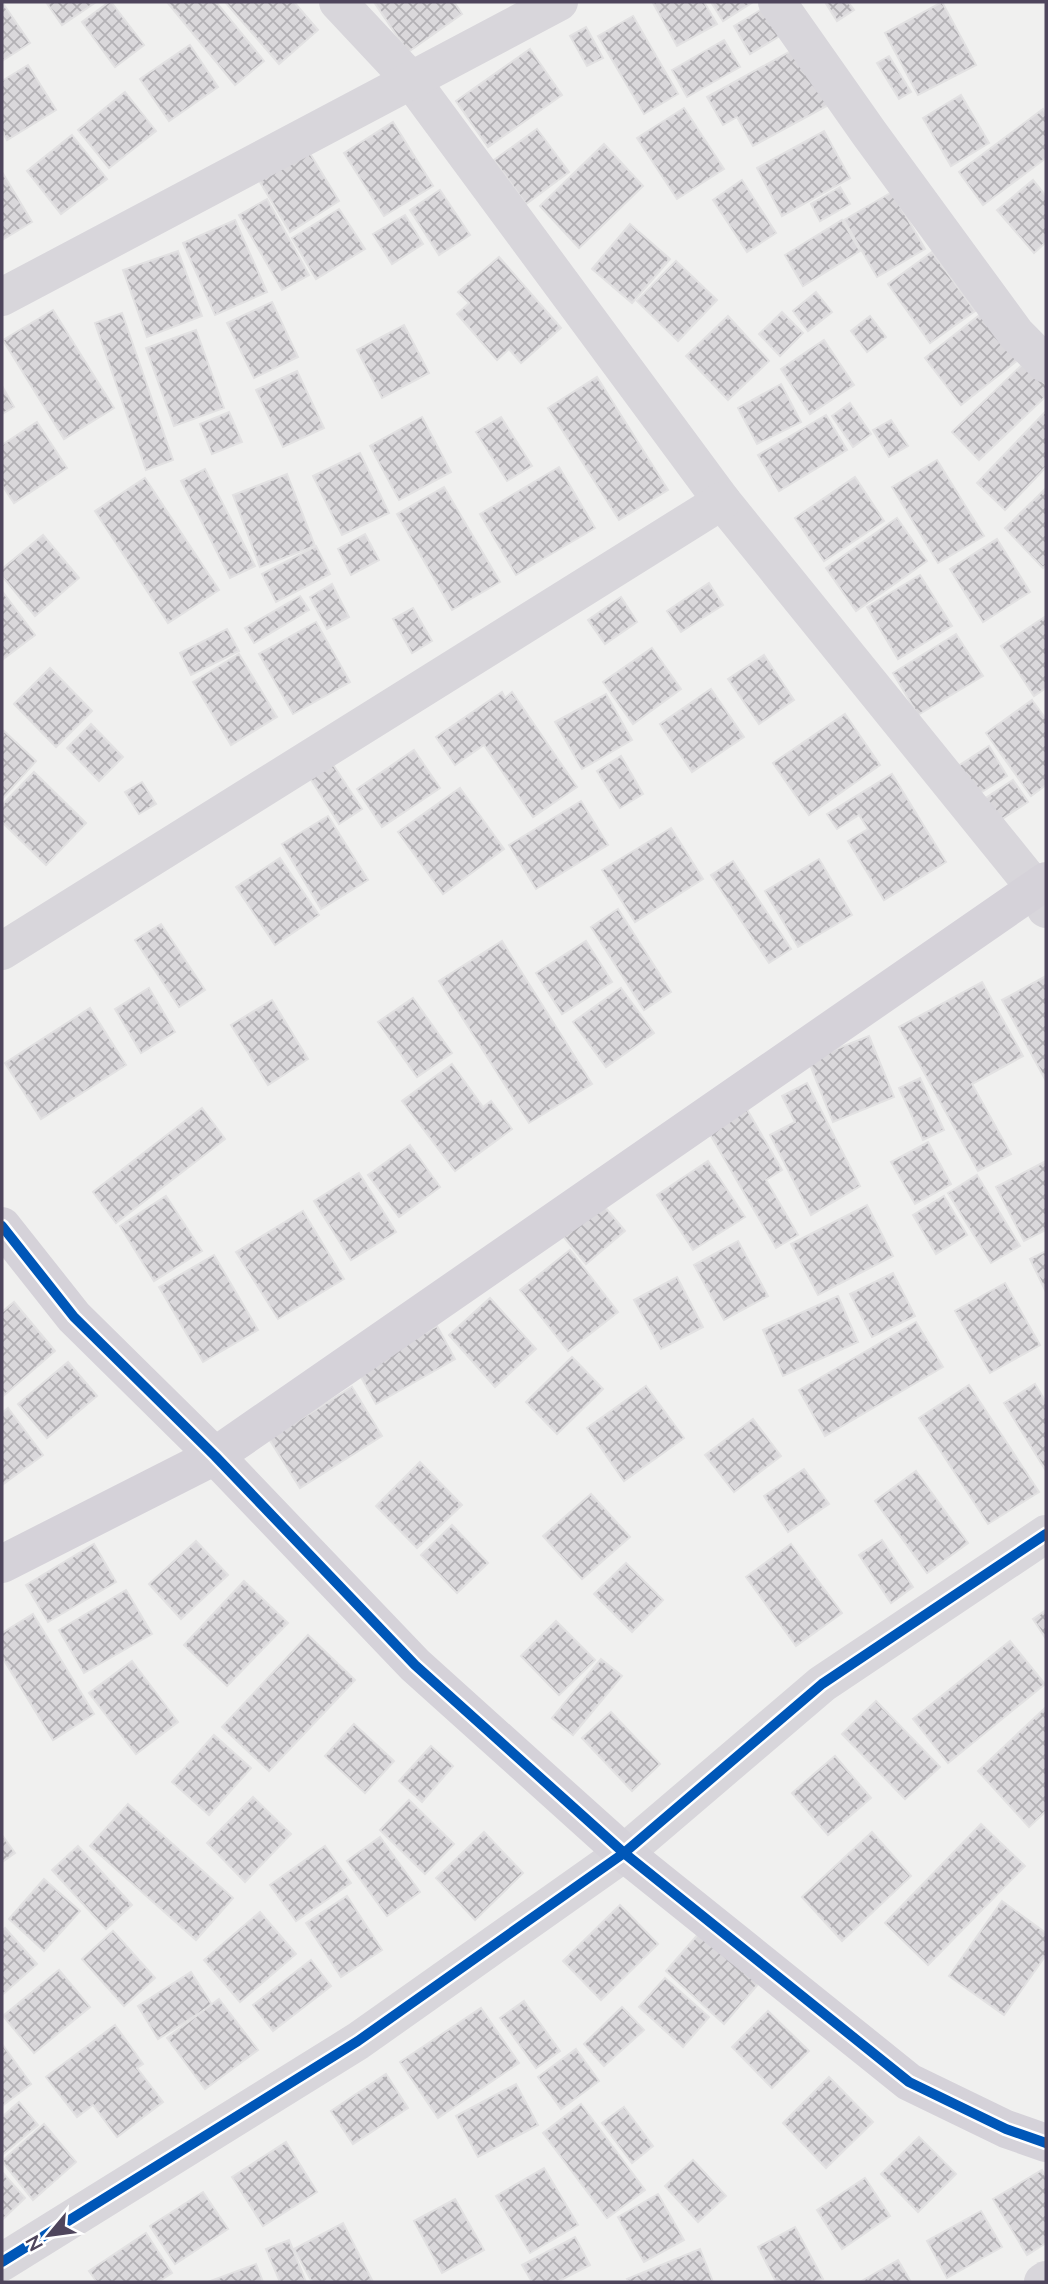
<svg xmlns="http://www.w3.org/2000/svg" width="1048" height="2284" font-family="Lato,sans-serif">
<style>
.building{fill:url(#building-cross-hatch);stroke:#e2e1e2;stroke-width:2}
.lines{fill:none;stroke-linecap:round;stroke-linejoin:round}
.street{stroke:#d8d6db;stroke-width:38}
.secondary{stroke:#d5d2d9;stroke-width:38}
.cycleway-casing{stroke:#fff;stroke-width:15}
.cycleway{stroke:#0057b8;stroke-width:10}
</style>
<defs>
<pattern id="building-cross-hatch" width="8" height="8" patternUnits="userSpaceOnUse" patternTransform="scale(1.75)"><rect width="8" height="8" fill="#dad8db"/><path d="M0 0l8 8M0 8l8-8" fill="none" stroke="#b3b1b5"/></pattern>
</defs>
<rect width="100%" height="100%" fill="#f0f0ef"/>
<g class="building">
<polygon points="2,2 30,43 2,61"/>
<polygon points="46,2 96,2 62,25"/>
<polygon points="109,2 111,2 144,45 115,67 82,22"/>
<polygon points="167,2 216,2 264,61 235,85"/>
<polygon points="225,2 294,2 318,30 279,64"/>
<polygon points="374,2 454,2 462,14 408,52"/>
<polygon points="655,2 704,2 717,24 677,46 653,3"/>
<polygon points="711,2 753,2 723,21"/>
<polygon points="825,2 848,2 854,10 837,21"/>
<polygon points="942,2 976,65 918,95 885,33"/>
<polygon points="772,3 788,31 750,54 734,26"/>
<polygon points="633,16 678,94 644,114 598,36"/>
<polygon points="586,27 603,58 587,66 570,36"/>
<polygon points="724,40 740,67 687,97 672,70"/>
<polygon points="190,45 218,87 169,121 140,79"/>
<polygon points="798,47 832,103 753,146 737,117 723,125 707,97"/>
<polygon points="530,49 562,95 488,147 456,101"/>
<polygon points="889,56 911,92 899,99 877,63"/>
<polygon points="28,65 56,110 7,140 2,131 2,81"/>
<polygon points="125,92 156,131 109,168 78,130"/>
<polygon points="961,95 989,143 951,166 923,118"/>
<polygon points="684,108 724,169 677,199 637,138"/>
<polygon points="1043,109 1046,114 1046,158 983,205 959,172"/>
<polygon points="393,122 433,186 384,216 344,153"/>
<polygon points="537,129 569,172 526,204 494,160"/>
<polygon points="824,131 850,178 782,216 757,168"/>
<polygon points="72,135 107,179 61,214 27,171"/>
<polygon points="604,144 643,186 579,248 540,206"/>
<polygon points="306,147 339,201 290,232 257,177"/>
<polygon points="2,172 32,222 2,240"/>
<polygon points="742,180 776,233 747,252 713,200"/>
<polygon points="1033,180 1046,196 1046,242 1034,253 997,210"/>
<polygon points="840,187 850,204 820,221 811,204"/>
<polygon points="440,190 470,235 439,255 410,210"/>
<polygon points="892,192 925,249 877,277 844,220"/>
<polygon points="267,199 309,275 282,290 239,215"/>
<polygon points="339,209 365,249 316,279 292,238"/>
<polygon points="405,215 423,244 392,264 373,234"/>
<polygon points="235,220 267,292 215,315 183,243"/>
<polygon points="842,220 860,251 803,286 785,255"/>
<polygon points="630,224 670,259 632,303 592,269"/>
<polygon points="178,251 202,316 147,337 123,270"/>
<polygon points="932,252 975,311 930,343 888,284"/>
<polygon points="499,257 561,328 521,363 509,349 497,360 457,314 469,303 458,292"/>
<polygon points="676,261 717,300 678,341 637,301"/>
<polygon points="816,292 832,312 808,331 793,311"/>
<polygon points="272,302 298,357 254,378 227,323"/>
<polygon points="991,306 1027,353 961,405 925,358"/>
<polygon points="53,310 114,408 64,439 3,340"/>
<polygon points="782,312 803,333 780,356 759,334"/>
<polygon points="122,313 173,460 146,470 95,323"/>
<polygon points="728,316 769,361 728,400 686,356"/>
<polygon points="870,316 886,337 867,352 851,331"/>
<polygon points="404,325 429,373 382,398 357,350"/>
<polygon points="196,330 224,408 174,426 146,348"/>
<polygon points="824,340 854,385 810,414 781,369"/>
<polygon points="1025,362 1046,385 1046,396 979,460 952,432"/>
<polygon points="297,371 324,428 283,447 256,390"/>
<polygon points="597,377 668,490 619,520 548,408"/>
<polygon points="781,384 801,422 757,444 738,408"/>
<polygon points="2,386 14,407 2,414"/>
<polygon points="850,403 871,434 853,447 832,416"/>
<polygon points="1046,411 1046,467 1005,510 977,483"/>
<polygon points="229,412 242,442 212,454 200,424"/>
<polygon points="826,415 847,450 779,491 758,455"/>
<polygon points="422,417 451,472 399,500 370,446"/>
<polygon points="501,417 532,466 507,481 476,432"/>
<polygon points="891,420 908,446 889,457 873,430"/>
<polygon points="37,422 67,468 14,503 2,485 2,445"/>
<polygon points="360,453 389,513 342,535 313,476"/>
<polygon points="937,460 984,536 938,563 892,487"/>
<polygon points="559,467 595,528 516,575 480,514"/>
<polygon points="205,469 255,566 230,578 181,481"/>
<polygon points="287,474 315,546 260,567 233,495"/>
<polygon points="855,477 884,521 824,561 795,518"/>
<polygon points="145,478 219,590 168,623 95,511"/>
<polygon points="444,487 500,582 452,610 397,514"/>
<polygon points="1046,488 1046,565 1043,568 1005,528"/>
<polygon points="897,518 927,561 856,611 826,568"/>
<polygon points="365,534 379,560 351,575 338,549"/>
<polygon points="43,535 79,578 35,616 2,576 2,569"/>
<polygon points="997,539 1030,592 983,622 950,569"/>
<polygon points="316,546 330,574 276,602 262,574"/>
<polygon points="920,575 952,626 898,659 867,607"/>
<polygon points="709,583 723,605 681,632 667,611"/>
<polygon points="332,584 349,617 327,629 310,597"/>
<polygon points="2,591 35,635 2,660"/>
<polygon points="300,596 309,610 254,643 245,628"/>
<polygon points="621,597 637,622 605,644 588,620"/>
<polygon points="413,608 432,641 412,653 393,619"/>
<polygon points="1046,616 1046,688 1034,696 1001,646"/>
<polygon points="316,622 350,682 293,714 259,654"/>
<polygon points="227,629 239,651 191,675 180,653"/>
<polygon points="956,634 983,676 918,715 893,673"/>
<polygon points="652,648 681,689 633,724 603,682"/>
<polygon points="239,654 277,717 231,745 193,682"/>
<polygon points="764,655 794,700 759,724 728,679"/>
<polygon points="50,668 92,711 56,747 14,704"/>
<polygon points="711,689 744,737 692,772 660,724"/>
<polygon points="502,692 505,698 512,692 577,787 533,817 484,745 455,765 436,737"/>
<polygon points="606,694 632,740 582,769 555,722"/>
<polygon points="1032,700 1046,719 1046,785 1031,796 986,733"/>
<polygon points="845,714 880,765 809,815 773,763"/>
<polygon points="91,724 123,757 99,781 67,748"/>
<polygon points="4,731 36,761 2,799 2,734"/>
<polygon points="989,746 1007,776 974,797 955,768"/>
<polygon points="414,750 440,788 382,827 357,789"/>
<polygon points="621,756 643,794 620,808 597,771"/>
<polygon points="332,763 362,809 339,824 310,778"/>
<polygon points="34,772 86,823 46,865 2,822 2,805"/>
<polygon points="892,774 946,862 884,900 848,841 868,829 859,815 837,829 827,814"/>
<polygon points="1013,780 1028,802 996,823 981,801"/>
<polygon points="142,782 156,804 139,814 125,792"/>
<polygon points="460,788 504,849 443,894 398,832"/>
<polygon points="581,801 608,845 536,889 509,845"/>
<polygon points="328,816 368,880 321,909 282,844"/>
<polygon points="671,828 703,879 635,922 602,870"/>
<polygon points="280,858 319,915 275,945 236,887"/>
<polygon points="819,859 852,915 798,947 765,891"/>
<polygon points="733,861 791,949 769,963 711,875"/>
<polygon points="618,909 671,992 644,1010 591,927"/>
<polygon points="161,924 205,990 179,1007 135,940"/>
<polygon points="502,941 592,1084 529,1123 439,981"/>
<polygon points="586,941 612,982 562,1014 536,973"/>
<polygon points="1046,976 1046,1081 1002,1000"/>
<polygon points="982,982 1023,1056 972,1084 1011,1154 978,1171 899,1027"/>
<polygon points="149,988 175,1032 141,1053 115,1009"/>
<polygon points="621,988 654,1033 606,1067 573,1022"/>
<polygon points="413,998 452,1053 417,1077 378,1022"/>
<polygon points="272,1000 308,1059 268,1085 231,1025"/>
<polygon points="90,1008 126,1065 41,1119 5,1063"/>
<polygon points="869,1036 894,1097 833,1122 808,1060"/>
<polygon points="452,1064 483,1107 491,1101 512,1129 455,1171 402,1101"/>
<polygon points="920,1078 944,1130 923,1140 899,1088"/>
<polygon points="807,1083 860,1186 811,1215 770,1135 795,1122 782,1096"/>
<polygon points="745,1106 782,1170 766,1180 798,1235 776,1248 707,1129"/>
<polygon points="202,1108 225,1139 116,1223 93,1192"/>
<polygon points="928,1142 951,1184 915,1204 891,1162"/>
<polygon points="410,1145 440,1187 399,1217 368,1175"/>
<polygon points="708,1161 745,1217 693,1250 657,1195"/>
<polygon points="1046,1161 1046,1230 1024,1241 996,1187"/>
<polygon points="359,1173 396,1232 351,1260 314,1201"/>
<polygon points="977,1175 1020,1246 991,1263 948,1193"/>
<polygon points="583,1181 625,1231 586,1264 545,1214"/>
<polygon points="166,1196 202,1251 154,1281 120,1226"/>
<polygon points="944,1196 967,1235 936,1254 913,1215"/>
<polygon points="867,1205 893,1256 818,1295 791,1244"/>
<polygon points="303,1211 344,1279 278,1319 236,1252"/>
<polygon points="738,1241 768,1296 724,1320 694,1265"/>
<polygon points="570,1250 618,1312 568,1351 520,1290"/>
<polygon points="1046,1251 1046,1292 1030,1259"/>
<polygon points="214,1255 258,1330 203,1362 159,1287"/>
<polygon points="893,1273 915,1316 872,1337 850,1294"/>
<polygon points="677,1277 703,1327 661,1349 634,1300"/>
<polygon points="1005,1283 1040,1345 990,1373 955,1311"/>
<polygon points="838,1296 858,1342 783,1376 763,1330"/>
<polygon points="490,1298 536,1349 495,1387 449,1335"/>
<polygon points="14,1302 55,1351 2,1397 2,1312"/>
<polygon points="916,1322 943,1367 825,1436 799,1390"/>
<polygon points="437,1326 455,1359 376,1404 357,1370"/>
<polygon points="572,1357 603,1389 557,1434 526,1402"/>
<polygon points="68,1362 97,1396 47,1438 18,1404"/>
<polygon points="1035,1384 1046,1402 1046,1471 1004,1403"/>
<polygon points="969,1385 1039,1492 988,1524 919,1418"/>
<polygon points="646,1386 684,1438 624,1481 587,1428"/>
<polygon points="352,1387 382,1436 300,1488 269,1439"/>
<polygon points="8,1408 43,1455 2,1485 2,1413"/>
<polygon points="753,1419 781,1456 734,1492 705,1455"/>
<polygon points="420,1462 462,1505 417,1548 376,1506"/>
<polygon points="804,1469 829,1504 788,1532 764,1496"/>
<polygon points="916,1471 968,1543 927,1573 875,1501"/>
<polygon points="591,1494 630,1537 582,1579 543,1536"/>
<polygon points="452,1525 488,1563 457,1593 421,1555"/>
<polygon points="882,1540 913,1587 891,1603 859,1555"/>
<polygon points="196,1541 228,1575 181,1619 149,1584"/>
<polygon points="94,1544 116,1582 48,1622 26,1585"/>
<polygon points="791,1544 842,1613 796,1646 746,1577"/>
<polygon points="626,1563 663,1600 632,1632 594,1594"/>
<polygon points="244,1581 288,1623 227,1686 184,1645"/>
<polygon points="126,1590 152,1634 84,1673 59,1630"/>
<polygon points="1046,1610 1046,1639 1033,1619"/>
<polygon points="33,1614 94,1714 53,1740 2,1657 2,1633"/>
<polygon points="556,1621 595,1660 559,1695 521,1656"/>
<polygon points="308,1635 355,1680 269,1771 222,1727"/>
<polygon points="1010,1641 1045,1684 948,1763 913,1719"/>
<polygon points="601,1659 622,1676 573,1735 552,1718"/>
<polygon points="132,1661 178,1722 136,1754 89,1693"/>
<polygon points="876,1701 940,1767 905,1799 842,1734"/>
<polygon points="1046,1707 1046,1811 1029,1827 978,1771"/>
<polygon points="611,1712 660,1764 632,1791 582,1738"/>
<polygon points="354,1724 394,1761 365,1793 325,1756"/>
<polygon points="214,1735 251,1768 209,1815 172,1782"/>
<polygon points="431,1746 453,1766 422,1802 399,1781"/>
<polygon points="835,1756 871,1798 828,1835 792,1793"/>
<polygon points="253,1797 291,1834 245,1882 207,1843"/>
<polygon points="409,1800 454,1844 425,1874 380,1830"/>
<polygon points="128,1804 233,1898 196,1940 90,1846"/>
<polygon points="981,1824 1025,1866 928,1965 885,1923"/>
<polygon points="484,1832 523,1873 475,1920 436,1878"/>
<polygon points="872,1832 911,1876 842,1941 802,1897"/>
<polygon points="2,1835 15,1853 2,1862"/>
<polygon points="380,1837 420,1892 387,1916 347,1861"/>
<polygon points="78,1846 132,1905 106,1929 52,1870"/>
<polygon points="325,1846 351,1883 296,1921 270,1885"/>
<polygon points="44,1879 80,1911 44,1951 9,1919"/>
<polygon points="347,1896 382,1950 341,1977 306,1923"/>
<polygon points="1002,1901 1046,1933 1046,1955 1004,2015 949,1976"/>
<polygon points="620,1905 658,1944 601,2000 563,1961"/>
<polygon points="260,1912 296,1954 240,2002 204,1960"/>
<polygon points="5,1928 37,1964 2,1995 2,1931"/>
<polygon points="113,1931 155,1978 124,2006 82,1959"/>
<polygon points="701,1931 759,1983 724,2024 666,1971"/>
<polygon points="311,1960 331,1986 273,2031 253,2005"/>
<polygon points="59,1970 90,2007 34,2053 3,2016"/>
<polygon points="191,1972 212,2005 158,2039 138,2006"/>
<polygon points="665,1978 709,2017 683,2047 639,2007"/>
<polygon points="219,1999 258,2050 205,2089 167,2038"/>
<polygon points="524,2001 560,2051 536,2068 500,2018"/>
<polygon points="622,2007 644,2030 604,2066 584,2044"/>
<polygon points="481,2008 519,2063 438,2118 400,2062"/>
<polygon points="768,2011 809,2051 772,2088 732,2047"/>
<polygon points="115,2025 143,2064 137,2068 163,2102 117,2137 93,2105 77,2117 46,2077"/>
<polygon points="2,2044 31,2084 2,2106"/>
<polygon points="576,2049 599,2081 561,2109 538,2077"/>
<polygon points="386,2074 408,2108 353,2144 331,2111"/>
<polygon points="829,2077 873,2122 826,2168 783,2123"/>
<polygon points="516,2084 538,2125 478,2157 456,2116"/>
<polygon points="19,2102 38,2125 2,2155 2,2117"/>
<polygon points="581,2104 645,2190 607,2218 543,2133"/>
<polygon points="624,2107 653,2146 632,2163 602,2123"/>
<polygon points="44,2124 76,2162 33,2200 2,2161"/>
<polygon points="919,2137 956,2174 918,2212 881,2174"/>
<polygon points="286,2142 317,2192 263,2226 232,2177"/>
<polygon points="693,2160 726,2196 698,2222 665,2186"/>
<polygon points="544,2168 578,2225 530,2253 496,2196"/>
<polygon points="1042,2170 1046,2177 1046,2243 1027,2255 993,2199"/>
<polygon points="2,2172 25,2198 2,2220"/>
<polygon points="865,2178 890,2216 842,2249 817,2210"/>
<polygon points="203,2192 228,2229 175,2264 150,2226"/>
<polygon points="658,2194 684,2240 644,2262 618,2217"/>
<polygon points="455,2199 484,2250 442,2273 414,2221"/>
<polygon points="981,2211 1002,2247 947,2278 927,2241"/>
<polygon points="343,2223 373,2282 312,2282 294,2249"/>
<polygon points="795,2227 823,2279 816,2282 776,2282 758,2247"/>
<polygon points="146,2233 172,2273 158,2282 97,2282 89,2271"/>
<polygon points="575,2237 590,2265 557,2282 532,2282 522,2265"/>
<polygon points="289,2240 306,2282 280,2282 266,2249"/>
<polygon points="700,2249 713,2282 629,2282 627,2279"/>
<polygon points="898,2260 911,2282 860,2282"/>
<polygon points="256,2264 263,2282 208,2282"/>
</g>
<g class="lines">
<g class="street">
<polyline points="338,2 411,80 722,501 1036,889 1046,909"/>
<polyline points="777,2 869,133 1016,334 1046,364"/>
<polyline points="2,297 559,2"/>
<polyline points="2,951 722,501"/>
<polyline points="2,2262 358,2041 624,1853 822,1684 1046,1534"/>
<polyline points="1043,2282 1046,2280"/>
</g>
<g class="secondary">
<polyline points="2,1226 74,1317 215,1456 415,1665 624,1853 909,2082 1006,2129 1046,2143"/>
<polyline points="2,1564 215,1456 1046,881"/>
</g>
<defs>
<g id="cycleway">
<polyline points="2,1226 74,1317 215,1456 415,1665 624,1853 909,2082 1006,2129 1046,2143"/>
<polyline points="2,2262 358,2041 624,1853 822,1684 1046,1534"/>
</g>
</defs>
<use href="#cycleway" class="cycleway-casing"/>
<use href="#cycleway" class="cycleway"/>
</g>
<rect width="1048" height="2284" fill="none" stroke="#4e455c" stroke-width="7"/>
<g transform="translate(49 2235) rotate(241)" stroke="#ffffff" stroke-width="5" paint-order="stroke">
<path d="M0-5L12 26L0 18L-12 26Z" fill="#4e455c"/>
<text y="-10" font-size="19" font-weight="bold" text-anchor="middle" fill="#4e455c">N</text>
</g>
</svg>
